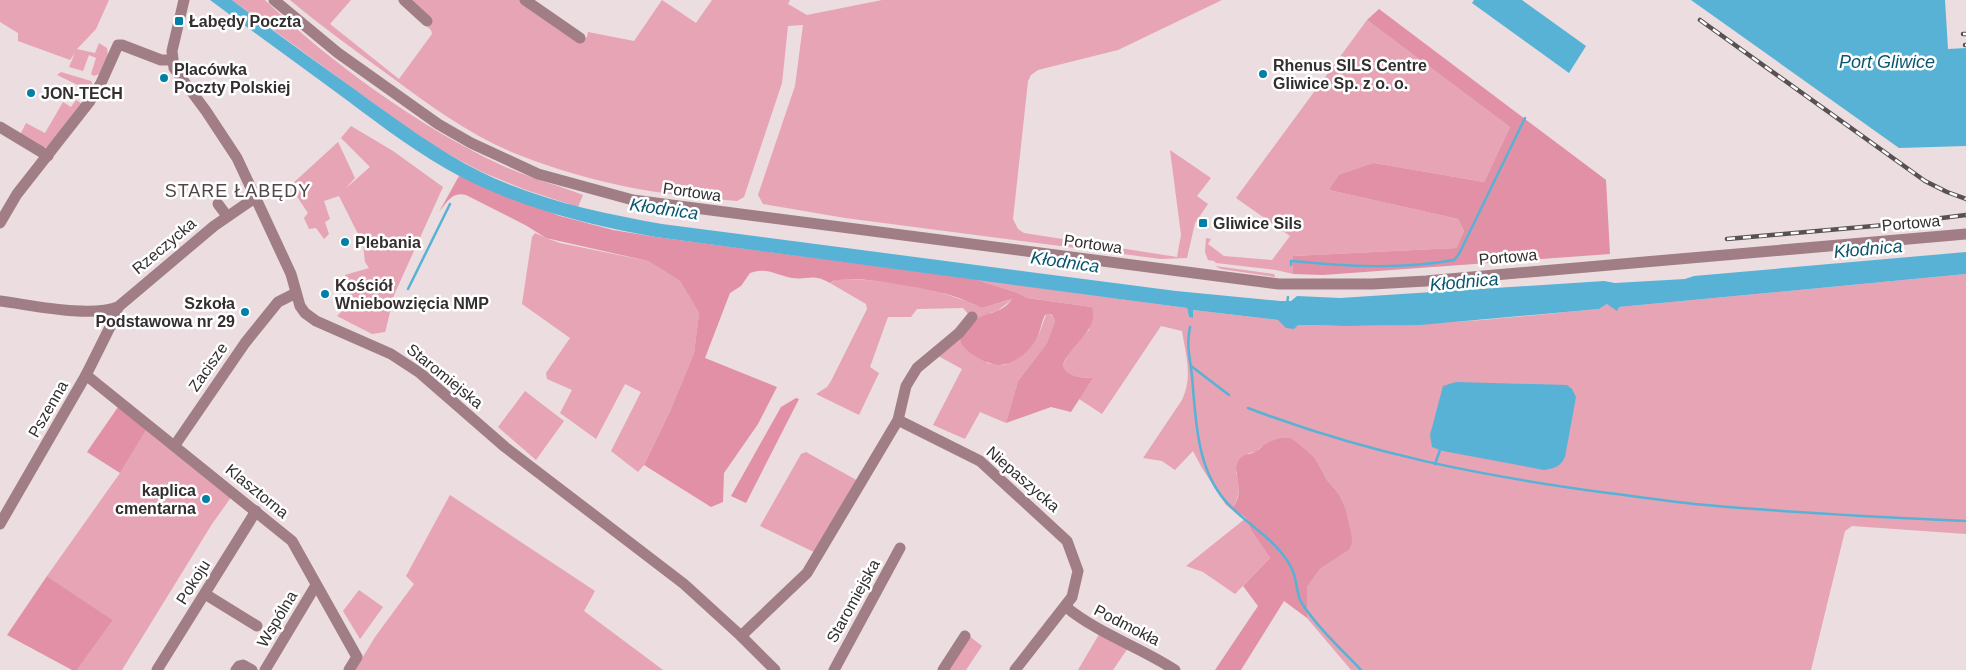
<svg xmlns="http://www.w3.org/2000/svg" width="1966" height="670" font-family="Helvetica,sans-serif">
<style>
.green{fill:#e6a4b5}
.forest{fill:#e190a5}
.water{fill:#57b2d6}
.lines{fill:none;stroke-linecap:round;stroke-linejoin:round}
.stream{stroke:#57b2d6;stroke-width:2.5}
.minor{stroke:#a17d86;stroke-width:11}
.rail-casing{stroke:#585153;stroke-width:4.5}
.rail{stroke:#fff;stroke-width:2.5;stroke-dasharray:8;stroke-linecap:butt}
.poi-dot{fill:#0080a4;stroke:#fff;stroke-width:2}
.labels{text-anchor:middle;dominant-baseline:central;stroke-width:5;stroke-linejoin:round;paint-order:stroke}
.poi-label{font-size:16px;font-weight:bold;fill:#332e2f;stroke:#fff;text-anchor:start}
.street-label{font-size:16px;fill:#332e2f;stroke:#fff}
.water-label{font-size:18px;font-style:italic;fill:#0a566f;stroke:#fff}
.neighbourhood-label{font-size:18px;letter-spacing:1px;fill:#504548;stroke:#fff}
</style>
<rect width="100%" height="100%" fill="#ebdde0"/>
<g class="green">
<polygon points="0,0 109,0 96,29 77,49 95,53 99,43 107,48 108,55 99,74 94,76 91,74 96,58 89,55 83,71 69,67 75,53 70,60 18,41 18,33 0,22"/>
<path d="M232 0H265C331 63 418 126 501 165 527 177 556 185 583 195L578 207 526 190 482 172 446 153 413 132Z"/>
<path d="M290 0H351L330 24 399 79 432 34 431 30 398 0H522L581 42 587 37 588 32 634 41 662 0 696 23 712 0H790L788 4 807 15 882 0H1222L1118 50 1038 70 1031 75 1028 81 1013 219 1018 229 1024 233 1177 257 1181 235 1170 150 1211 178 1197 196 1208 204 1195 223 1187 258 1161 259 845 218 763 204 758 195 795 86 803 25 788 26 782 83 744 197 737 201C659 195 593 184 519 155 473 137 430 106 390 76 356 51 322 27 290 0Z"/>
<polygon points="1367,20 1510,127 1484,182 1374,163 1329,190 1458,219 1464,231 1456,248 1293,256 1293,274 1276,270 1216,263 1214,261 1208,260 1205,252 1206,238 1211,239 1208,244 1224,256 1272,260 1290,236 1236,198"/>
<polygon points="61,72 91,81 94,87 90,91 57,75"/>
<polygon points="76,100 84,105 47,147 43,148 20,135 26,123 45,133 63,102 71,107"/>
<polygon points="351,126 393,151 443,187 394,295 386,329 385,332 372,334 337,316 348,305 350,292 355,291 355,286 349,286 345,275 369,268 365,262 363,244 339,196 324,201 330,219 325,222 329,234 324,239 316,228 309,229 304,218 308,213 290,186 338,142 355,178 345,189 370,167 341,138"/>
<polygon points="535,233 546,238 560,243 648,261 680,281 699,313 694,353 671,409 644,465 638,472 611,451 641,392 625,384 596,439 560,413 572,390 547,379 546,373 570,338 522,304 532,237"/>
<polygon points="1215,266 1274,274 1275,277 1221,269"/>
<path d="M1966 274V534L1852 526 1845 531 1811 670H1351L1307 618V587L1320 569 1349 550 1345 507 1339 494 1327 480 1315 458 1290 438 1261 447 1256 452 1249 453 1236 472C1239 485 1241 496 1232 508L1246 518 1251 530 1270 558 1235 594 1203 572 1186 566 1246 518 1226 505 1202 468 1193 451 1175 470 1162 461 1143 458 1182 400C1193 376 1186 356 1182 331L1161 326 1102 414 1079 399 1093 378C1080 377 1067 378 1063 365L1069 352 1089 330 1092 307 1027 298 1018 293 974 279 1187 308 1189 317 1193 318V310L1278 320 1283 324C1389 331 1494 319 1599 309L1607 304 1619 307Z"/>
<path d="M838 279C885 279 940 288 982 308L1013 299 997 311 990 313 987 363 998 365H1005L1033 344 1039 334 1046 315 1049 314 1052 316 1055 321 1047 343 1018 381 1006 423 980 412 965 439 933 425 962 369 931 352 957 330 969 315 963 308 917 309 911 317H888L870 367 879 373 859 415 816 394 827 387 831 381 867 309 866 304 830 283Z"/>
<polygon points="525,391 564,421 536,460 498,427"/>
<polygon points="147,429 232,496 212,524 122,670 77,670 113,620 47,576 120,473"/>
<polygon points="806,452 860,482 818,554 760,526 801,454"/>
<polygon points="450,495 595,591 584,611 663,670 355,670 375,637 414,584 406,576"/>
<polygon points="359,590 383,607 360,639 343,611"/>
<polygon points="1101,631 1130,645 1113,670 1078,670"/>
<polygon points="968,635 982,646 966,670 946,670"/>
</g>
<g class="forest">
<polygon points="1379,9 1606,180 1610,254 1323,275 1293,274 1293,256 1456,248 1464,231 1458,219 1329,190 1339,175 1374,163 1484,182 1510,127 1367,20"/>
<path d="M459 176 560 216 613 230 656 237 974 279 1018 293 1027 298 1092 307C1099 332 1070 344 1063 365 1067 378 1081 377 1093 378L1071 412 1051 407 1006 423 1018 381 1047 343 1055 321 1052 315 1049 314 1045 315C1042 321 1041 327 1039 333 1036 342 1028 352 1020 357 1014 361 1007 365 999 365 989 365 955 349 961 335 973 310 1000 318 1012 299L982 308C972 304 963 299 953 296 933 290 843 271 830 283 812 273 809 280 792 278 775 275 768 267 750 273L741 286 730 293 705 358 777 387 758 424 724 473 723 502 711 507 644 465 671 409 694 353 699 313 680 281 648 261 546 238 527 226 466 195C452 191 447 202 439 212Z"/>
<polygon points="796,398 799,399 746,503 731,496 781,407"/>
<polygon points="118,407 147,429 120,473 87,452"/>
<path d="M1283 438H1290L1295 441 1315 458 1327 480 1339 494 1345 507 1351 533 1352 542 1349 550 1320 569 1307 587V618L1284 601 1241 670H1215L1258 606 1243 586 1270 558 1251 530 1246 518 1232 508C1249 489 1226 468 1243 456 1247 454 1251 454 1255 452 1258 451 1261 447 1264 445 1270 441 1276 439 1283 438Z"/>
<polygon points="47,576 113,620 77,670 72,670 7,635"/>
</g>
<g class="water">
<path d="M210 0H232C273 31 315 61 357 91 397 120 437 150 481 172 538 200 600 213 662 224L1176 291 1280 301H1291L1297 296 1340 298 1604 281 1615 283 1685 279 1694 276 1966 252V274L1619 307 1617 311 1607 304 1599 309 1420 325 1346 326 1298 325 1294 329 1286 328 1278 320 1193 310V318L1189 317 1187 308 656 237C588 225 522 208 461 177 421 156 384 128 348 101 302 67 256 34 210 0Z"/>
<polygon points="1474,0 1522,0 1586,46 1569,73 1472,3"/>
<polygon points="1691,0 1945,0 1948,49 1966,48 1966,146 1899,148"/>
<path d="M1456 382 1567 385 1572 389 1576 397 1565 457C1560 467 1555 468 1544 470L1443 451 1432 447 1430 435 1443 386Z"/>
</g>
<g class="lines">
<g class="stream">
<path d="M1291 265V261C1345 266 1400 270 1454 260L1459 254 1525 118"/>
<polyline points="408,289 450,204"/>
<polyline points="1287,304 1288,297"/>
<path d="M1190 327C1186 346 1190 357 1192 376 1196 421 1196 473 1231 507 1251 527 1279 542 1292 569 1297 579 1296 592 1301 602 1317 627 1341 649 1361 670"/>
<polyline points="1191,366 1229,395"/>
<path d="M1248 408C1368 454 1482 476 1608 493 1641 497 1673 502 1706 505 1792 513 1879 517 1966 521"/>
<polyline points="1435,464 1440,450"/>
</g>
<g class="minor">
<polyline points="184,0 172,51 174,68 206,111 237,158 291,274 300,306 305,313 316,321 391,354 420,373 505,447 684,584 741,636 775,670"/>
<polyline points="274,0 338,53 438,124 471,143 538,174 633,200 1279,284 1372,284 1426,281 1966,234"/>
<polyline points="404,0 427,21"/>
<polyline points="525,0 580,38"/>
<polyline points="0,127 48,156"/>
<polyline points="218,204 227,216"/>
<polyline points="0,223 17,194 90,101 101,83 118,45 122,45 161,60 172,60"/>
<path d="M0 301C32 305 89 318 118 307L214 226 256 197"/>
<polyline points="86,375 292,541 357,657 349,670"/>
<polyline points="898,420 980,461 1067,541 1078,571 1072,597 1015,670"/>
<polyline points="175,445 245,343 278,302 296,293"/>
<polyline points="0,524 86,375 114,319 118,307"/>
<polyline points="205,594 257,626"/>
<path d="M1066 607C1099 634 1140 647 1175 670"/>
<polyline points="741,636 807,573 898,420 906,386 917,368 959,333 972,317"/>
<polyline points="157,670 256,511"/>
<polyline points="236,670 239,666 243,665 252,670"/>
<polyline points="265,670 316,585"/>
<polyline points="834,670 900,548"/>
<polyline points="943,670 965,636"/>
</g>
<defs>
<g id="rail">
<polyline points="1700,20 1925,181 1947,192 1966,199"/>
<polyline points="1963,34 1966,34"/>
<polyline points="1965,45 1966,45"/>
<polyline points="1727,239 1885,225 1966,215"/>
</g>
</defs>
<use href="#rail" class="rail-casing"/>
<use href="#rail" class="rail"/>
</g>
<g class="poi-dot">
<rect x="174" y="16" width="10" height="10" rx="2.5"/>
<circle cx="1263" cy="74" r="5"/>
<circle cx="164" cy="78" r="5"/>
<circle cx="31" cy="93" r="5"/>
<rect x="1198" y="218" width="10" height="10" rx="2.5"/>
<circle cx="345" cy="242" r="5"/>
<circle cx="325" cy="294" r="5"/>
<circle cx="245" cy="312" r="5"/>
<circle cx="206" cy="499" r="5"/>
</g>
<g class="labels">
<g class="poi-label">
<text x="189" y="21">Łabędy Poczta</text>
<text x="1273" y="65">Rhenus SILS Centre<tspan x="1273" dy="18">Gliwice Sp. z o. o.</tspan></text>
<text x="174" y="69">Placówka<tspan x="174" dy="18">Poczty Polskiej</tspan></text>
<text x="41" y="93">JON-TECH</text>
<text x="1213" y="223">Gliwice Sils</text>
<text x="355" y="242">Plebania</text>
<text x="335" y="285">Kościół<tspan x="335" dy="18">Wniebowzięcia NMP</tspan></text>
<text x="235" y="303" text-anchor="end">Szkoła<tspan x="235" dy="18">Podstawowa nr 29</tspan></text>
<text x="196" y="490" text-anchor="end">kaplica<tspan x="196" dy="18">cmentarna</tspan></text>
</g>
<g class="street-label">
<text transform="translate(692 192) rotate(8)">Portowa</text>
<text transform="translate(1911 223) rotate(-5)">Portowa</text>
<text transform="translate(1093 244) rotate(8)">Portowa</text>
<text transform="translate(164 246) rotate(-40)">Rzeczycka</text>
<text transform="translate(1508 257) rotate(-5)">Portowa</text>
<text transform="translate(208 367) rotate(-55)">Zacisze</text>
<text transform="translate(445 376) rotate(39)">Staromiejska</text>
<text transform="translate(48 409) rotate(-60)">Pszenna</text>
<text transform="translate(1023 479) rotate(41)">Niepaszycka</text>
<text transform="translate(257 491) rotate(39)">Klasztorna</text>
<text transform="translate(193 582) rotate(-58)">Pokoju</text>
<text transform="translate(853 601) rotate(-61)">Staromiejska</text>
<text transform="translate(277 619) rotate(-59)">Wspólna</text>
<text transform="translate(1127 625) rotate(27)">Podmokła</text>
</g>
<g class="water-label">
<text x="1887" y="62">Port Gliwice</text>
<text transform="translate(664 209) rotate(8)">Kłodnica</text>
<text transform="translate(1868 249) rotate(-5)">Kłodnica</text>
<text transform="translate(1065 262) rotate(8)">Kłodnica</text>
<text transform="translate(1464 282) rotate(-5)">Kłodnica</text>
</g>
<g class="neighbourhood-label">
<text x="238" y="191">STARE ŁABĘDY</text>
</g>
</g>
</svg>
